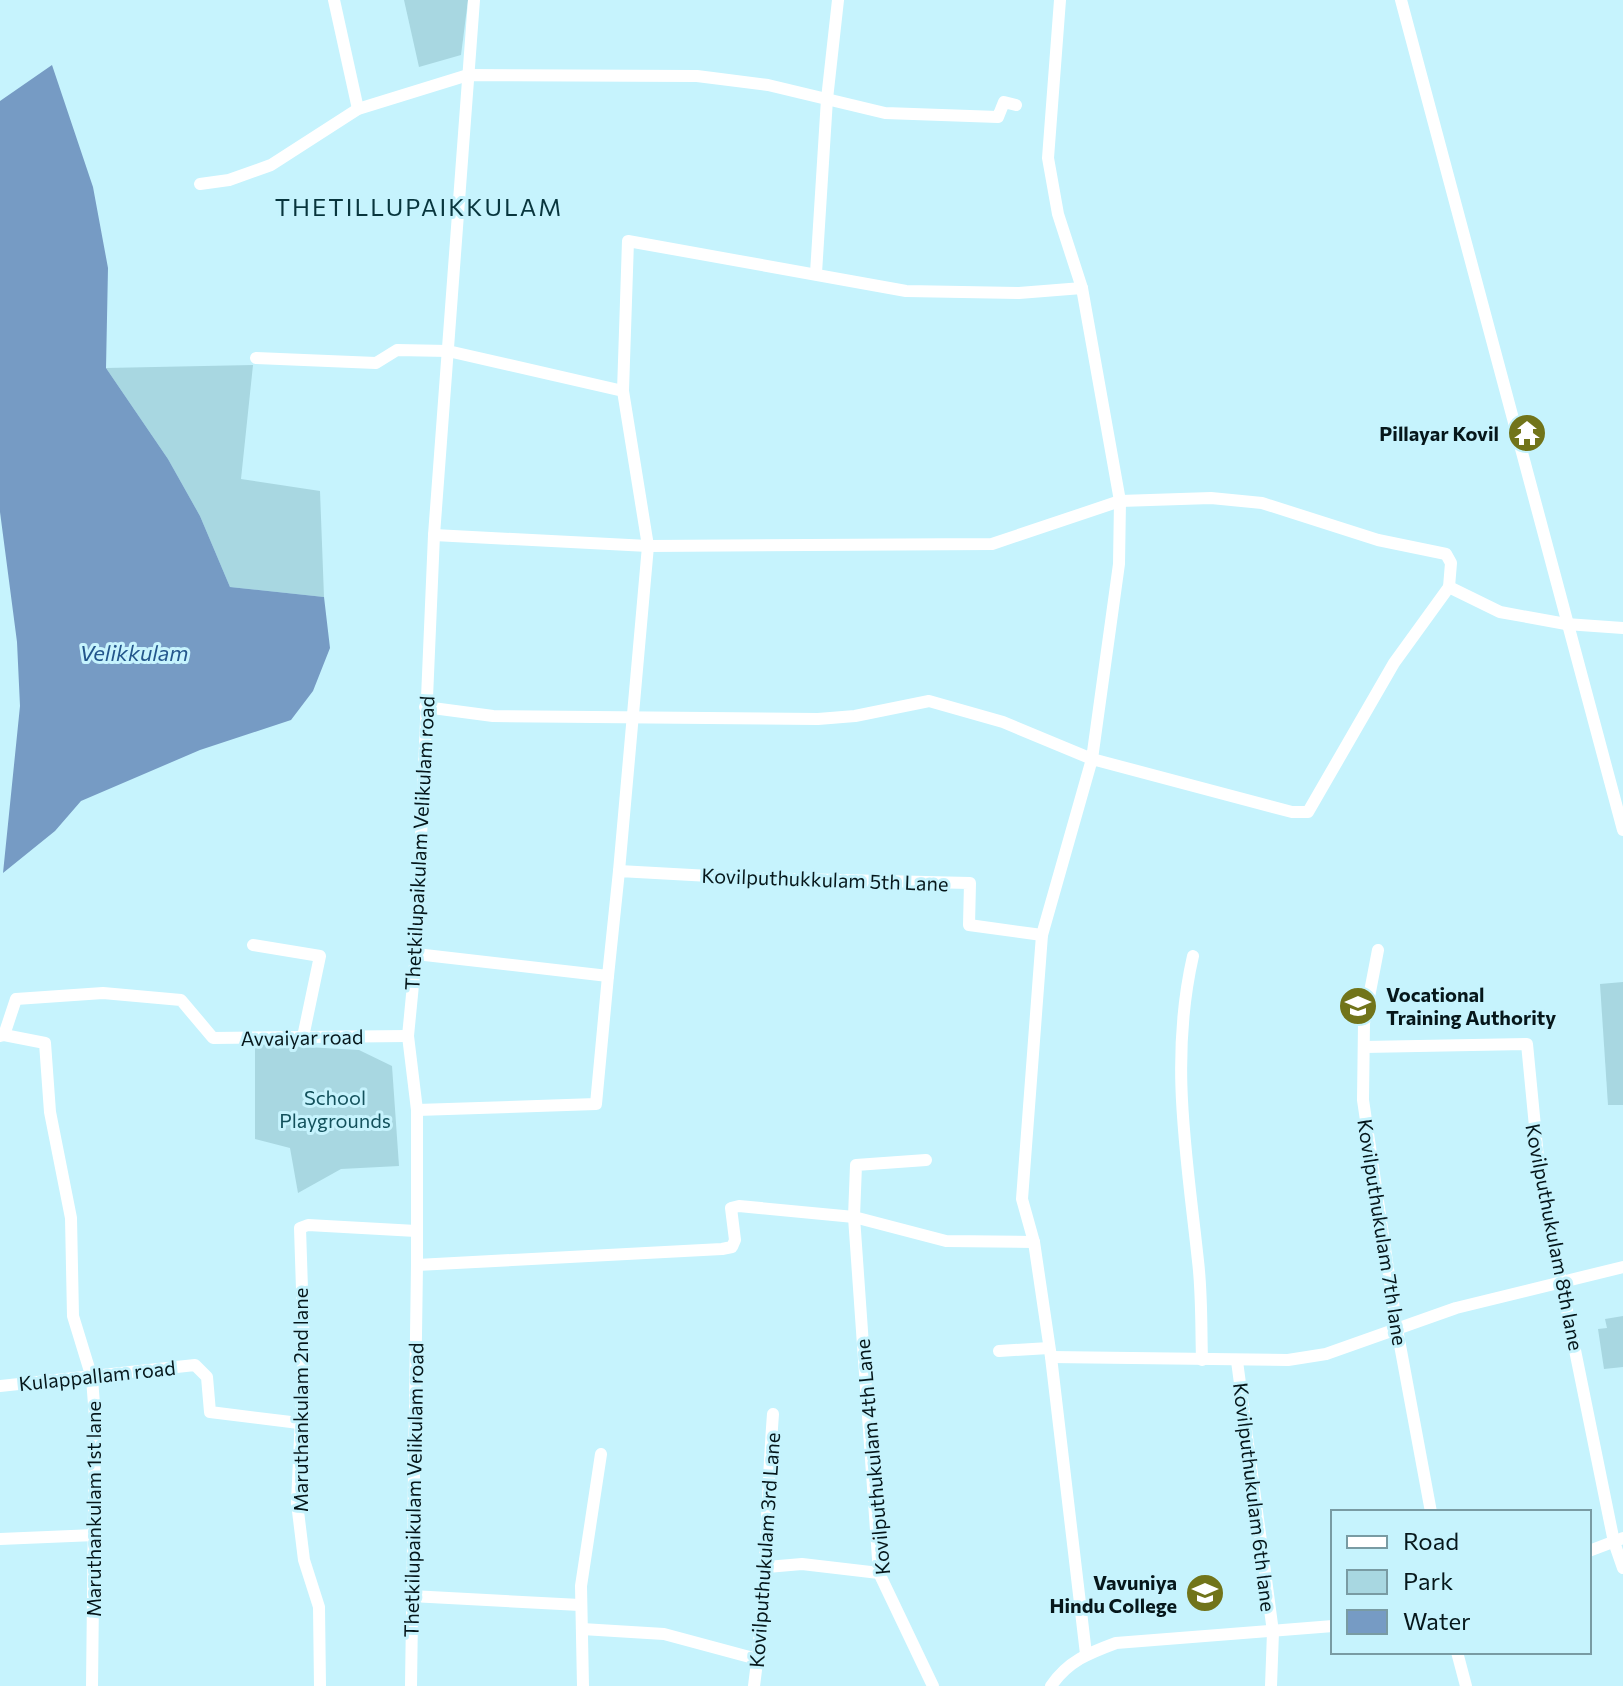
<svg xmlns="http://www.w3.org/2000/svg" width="1623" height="1686" font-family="Commissioner,sans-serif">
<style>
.green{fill:#a8d7e1}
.water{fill:#769bc4}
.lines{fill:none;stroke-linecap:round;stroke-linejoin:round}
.minor{stroke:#fff;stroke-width:12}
.labels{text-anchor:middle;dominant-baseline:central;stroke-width:6;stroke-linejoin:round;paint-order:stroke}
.poi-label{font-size:20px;font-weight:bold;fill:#06171b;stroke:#c6f3fd;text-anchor:end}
.street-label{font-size:20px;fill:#06171b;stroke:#c6f3fd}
.park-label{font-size:20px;fill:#13515c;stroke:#c6f3fd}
.water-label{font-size:22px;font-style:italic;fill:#23568c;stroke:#c6f3fd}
.quarter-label{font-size:24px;letter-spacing:2px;fill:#08353d;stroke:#c6f3fd}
</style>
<rect width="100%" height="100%" fill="#c6f3fd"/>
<g class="green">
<polygon points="404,0 468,0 461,55 419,67"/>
<polygon points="253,365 241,479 320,491 324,597 230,587 200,516 168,459 106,368"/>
<polygon points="1623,982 1623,1105 1608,1105 1600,984"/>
<polygon points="255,1044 359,1050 392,1066 399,1166 341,1169 298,1193 290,1148 255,1139"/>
<polygon points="1623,1316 1623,1367 1604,1369 1598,1329 1607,1328 1605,1319"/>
</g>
<polygon class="water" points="52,65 93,187 108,268 106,368 168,459 200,516 230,587 324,597 330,648 313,691 291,720 200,750 81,801 55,831 3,873 20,706 17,642 0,512 0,101"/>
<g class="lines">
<g class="minor">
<polyline points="334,0 358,109"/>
<polyline points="1401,0 1623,830"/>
<polyline points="200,184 229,180 271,165 358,109 468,75 697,76 768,85 885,113 998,117 1004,102 1016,105"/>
<polyline points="816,273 827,99 838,0"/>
<polyline points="256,358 376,363 397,350 448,351 623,391 648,546 619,871"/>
<polyline points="623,391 628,241 906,291 1019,293 1082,288"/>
<polyline points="434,535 648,546 992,544 1120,501 1211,498 1262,503 1378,540 1446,554 1451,563 1449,587"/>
<polyline points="425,707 493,716 818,719 855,716 929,701 1003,722 1092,759 1119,564 1120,501 1082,288 1058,214 1048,158 1060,0"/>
<polyline points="1042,935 1092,759 1292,812 1308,812 1394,663 1449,587 1500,612 1566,624 1623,628"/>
<polyline points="253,945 320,956 303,1037"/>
<polyline points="1378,950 1364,1023 1363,1100 1397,1329 1431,1512"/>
<polyline points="416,954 608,976 619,871 746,878 970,883 969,925 1042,935 1022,1199 1034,1242 1051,1357 1086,1654"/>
<path d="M1193 956C1169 1061 1187 1157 1198 1261 1202 1294 1201 1327 1202 1360"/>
<polyline points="4,1035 45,1043 50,1112 71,1218 73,1316 92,1378 95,1418 92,1686"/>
<polyline points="0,1036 4,1035 16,999 103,993 181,1000 213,1038 408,1036"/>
<polyline points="1364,1047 1527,1044 1540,1178 1614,1542 1623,1568"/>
<polyline points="417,1110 596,1104 608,976"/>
<polyline points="926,1160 856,1165 854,1217 879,1573 933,1686"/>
<polyline points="417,1265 722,1249 732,1247 735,1240 731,1208 739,1206 854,1217 946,1241 1034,1242"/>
<polyline points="999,1351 1049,1348"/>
<polyline points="1051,1357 1288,1360 1326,1354 1456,1308 1623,1267"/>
<polyline points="1237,1361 1273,1632 1271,1686"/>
<polyline points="0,1386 195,1365 207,1377 210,1412 299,1423"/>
<polyline points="0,1539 95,1535"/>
<polyline points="1589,1551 1623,1538"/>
<polyline points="767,1567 802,1564 879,1573"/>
<polyline points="411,1596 580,1605"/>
<polyline points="582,1629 664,1634 757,1659"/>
<polyline points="1457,1652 1466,1686"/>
<polyline points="320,1686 319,1607 304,1560 297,1503 304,1351 300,1228 308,1225 416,1231"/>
<polyline points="411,1686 417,1265 417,1110 408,1036 416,954 434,535 474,0"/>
<polyline points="583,1686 581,1586 601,1454"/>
<path d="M754 1686C766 1596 766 1505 773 1414"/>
<path d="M1051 1686C1068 1661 1089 1653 1116 1643L1333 1626"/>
</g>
</g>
<defs>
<symbol id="temple-disc" viewBox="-11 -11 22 22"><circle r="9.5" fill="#71741a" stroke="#c6f3fd"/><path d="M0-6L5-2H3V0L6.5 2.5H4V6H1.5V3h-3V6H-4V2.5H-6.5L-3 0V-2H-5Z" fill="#fff"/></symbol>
<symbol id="university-disc" viewBox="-11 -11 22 22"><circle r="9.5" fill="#71741a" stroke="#c6f3fd"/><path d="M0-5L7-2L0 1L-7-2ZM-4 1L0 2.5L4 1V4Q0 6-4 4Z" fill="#fff"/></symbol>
<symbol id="school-disc" viewBox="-11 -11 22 22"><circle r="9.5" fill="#71741a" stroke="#c6f3fd"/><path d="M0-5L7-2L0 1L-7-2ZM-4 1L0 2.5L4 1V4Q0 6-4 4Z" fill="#fff"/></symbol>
</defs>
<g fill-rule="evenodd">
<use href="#temple-disc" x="1505" y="411" width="44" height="44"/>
<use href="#university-disc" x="1336" y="984" width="44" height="44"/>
<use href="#school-disc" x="1183" y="1571" width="44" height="44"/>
</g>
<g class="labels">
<g class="poi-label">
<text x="1499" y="433">Pillayar Kovil</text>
<text x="1386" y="994" text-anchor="start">Vocational<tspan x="1386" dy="23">Training Authority</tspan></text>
<text x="1177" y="1582">Vavuniya<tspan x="1177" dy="23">Hindu College</tspan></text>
</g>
<g class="street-label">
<text transform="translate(419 843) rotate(-87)">Thetkilupaikulam Velikulam road</text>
<text transform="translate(825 879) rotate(2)">Kovilputhukkulam 5th Lane</text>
<text transform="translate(302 1037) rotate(-1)">Avvaiyar road</text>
<text transform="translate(1383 1232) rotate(81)">Kovilputhukulam 7th lane</text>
<text transform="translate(1555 1237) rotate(79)">Kovilputhukulam 8th lane</text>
<text transform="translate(97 1375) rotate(-6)">Kulappallam road</text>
<text transform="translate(300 1400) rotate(-90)">Maruthankulam 2nd lane</text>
<text transform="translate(872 1457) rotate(-95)">Kovilputhukulam 4th Lane</text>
<text transform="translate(413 1490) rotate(-89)">Thetkilupaikulam Velikulam road</text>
<text transform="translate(1255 1497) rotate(83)">Kovilputhukulam 6th lane</text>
<text transform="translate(93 1509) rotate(-90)">Maruthankulam 1st lane</text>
<text transform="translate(764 1550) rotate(-86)">Kovilputhukulam 3rd Lane</text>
</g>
<g class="park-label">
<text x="335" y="1097">School<tspan x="335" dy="23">Playgrounds</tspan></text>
</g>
<g class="water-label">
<text x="134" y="652">Velikkulam</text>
</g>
<g class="quarter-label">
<text x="419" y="206">THETILLUPAIKKULAM</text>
</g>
</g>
<rect x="1331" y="1510" width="260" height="144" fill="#c6f3fd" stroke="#799ba3" stroke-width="2"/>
<rect x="1347" y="1536" width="40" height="12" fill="#ffffff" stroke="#799ba3" stroke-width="2"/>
<text x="1403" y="1550" font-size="24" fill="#06171b">Road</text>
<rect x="1347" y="1570" width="40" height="24" fill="#a8d7e1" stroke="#799ba3" stroke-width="2"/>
<text x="1403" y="1590" font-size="24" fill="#06171b">Park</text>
<rect x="1347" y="1610" width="40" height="24" fill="#769bc4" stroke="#799ba3" stroke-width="2"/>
<text x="1403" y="1630" font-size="24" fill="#06171b">Water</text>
</svg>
